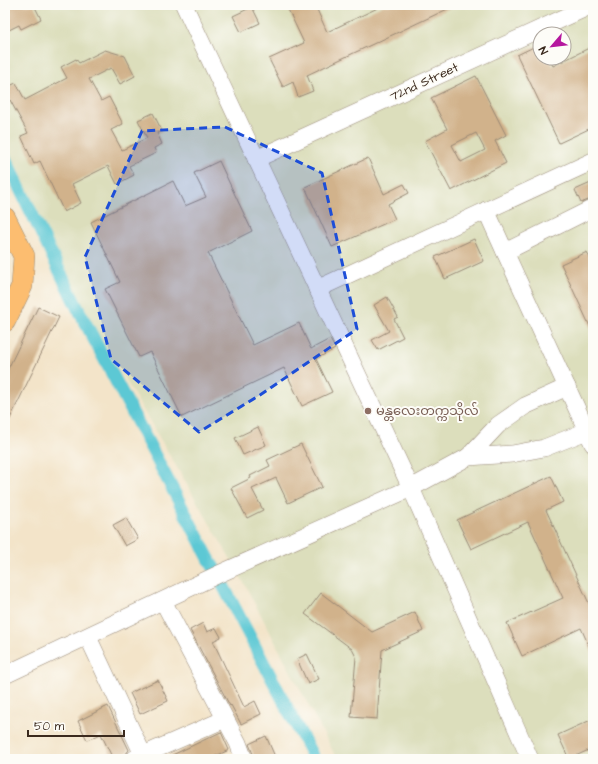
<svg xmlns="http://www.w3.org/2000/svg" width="598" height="764" font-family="'Architects Daughter','Noto Sans Myanmar',sans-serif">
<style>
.built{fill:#dcdebc;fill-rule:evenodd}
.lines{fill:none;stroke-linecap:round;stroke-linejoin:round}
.canal{stroke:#5cc8d4;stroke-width:13}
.building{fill:#d1b28b;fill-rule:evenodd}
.minor-casing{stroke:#978774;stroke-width:18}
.major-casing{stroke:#978774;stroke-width:22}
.minor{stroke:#fff;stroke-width:17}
.major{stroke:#fcbd6f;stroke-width:21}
.marked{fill:#1d4ed8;fill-opacity:0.2;stroke:#1d4ed8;stroke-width:3;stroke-dasharray:8 5;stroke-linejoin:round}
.education-dot{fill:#8d6e63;stroke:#fdfcf7;stroke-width:1.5}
.labels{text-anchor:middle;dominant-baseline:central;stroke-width:4;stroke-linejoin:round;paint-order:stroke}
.street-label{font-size:13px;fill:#3b2a1e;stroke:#fdfcf7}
.education-label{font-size:13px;fill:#785e54;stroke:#fdfcf7;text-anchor:start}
</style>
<rect width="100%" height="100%" fill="#fdfcf7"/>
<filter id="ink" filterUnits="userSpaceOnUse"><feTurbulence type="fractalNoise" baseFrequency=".025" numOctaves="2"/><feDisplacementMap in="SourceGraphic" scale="8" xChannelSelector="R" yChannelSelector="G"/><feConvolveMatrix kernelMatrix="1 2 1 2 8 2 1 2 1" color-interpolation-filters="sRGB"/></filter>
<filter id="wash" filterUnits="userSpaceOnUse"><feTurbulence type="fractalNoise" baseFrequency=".012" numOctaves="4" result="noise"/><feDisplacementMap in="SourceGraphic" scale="16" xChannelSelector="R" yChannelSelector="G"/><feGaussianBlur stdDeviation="0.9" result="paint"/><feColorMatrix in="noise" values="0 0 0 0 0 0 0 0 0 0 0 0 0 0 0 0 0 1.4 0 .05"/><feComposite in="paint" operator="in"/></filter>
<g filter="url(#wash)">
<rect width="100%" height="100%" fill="#f3e4c9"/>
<path class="built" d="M5 5H593V759H337L236 568 52 255 5 163ZM540 34H564V58H540Z"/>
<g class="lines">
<polyline class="canal" points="5,158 76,305 314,759"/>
</g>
<g id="blocks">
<g class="building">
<polygon points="5,5 34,5 41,19 21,29 19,25 5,32"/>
<polygon points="286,5 315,5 327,32 384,5 456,5 307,75 313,91 298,97 293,82 283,87 269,59 304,43"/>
<polygon points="252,7 260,23 241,32 233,16"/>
<polygon points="540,44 540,58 549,58 553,66 593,46 593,127 559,143 517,55"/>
<polygon points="105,50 125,56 135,76 120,84 111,68 89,79 101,101 109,97 123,124 111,130 122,150 147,138 138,120 153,113 162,131 157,133 162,144 154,148 156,153 129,166 134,175 117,184 108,166 72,184 81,203 64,212 40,161 34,164 21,136 28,133 10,100 8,102 5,97 5,88 16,83 25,100 67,78 61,67 76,59 79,63"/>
<path d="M476 76 506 135 495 141 506 163 451 191 425 141 447 129 431 98ZM476 133 485 150 461 162 452 145Z"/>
<polygon points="368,158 384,194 404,184 409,193 388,204 395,219 332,247 305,187"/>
<polygon points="219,161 252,231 208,253 253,345 299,323 311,349 330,339 335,349 316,359 332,392 302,406 284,368 182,417 150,352 139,357 105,289 120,282 91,222 173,181 185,206 206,197 194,173"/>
<polygon points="593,182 593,198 581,203 575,190"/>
<polygon points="474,239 484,261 445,279 435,257"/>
<polygon points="587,252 593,264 593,333 561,264"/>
<polygon points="387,297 398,317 394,319 403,337 378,350 372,340 389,331 374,305"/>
<polygon points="38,307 59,317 5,429 5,375"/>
<polygon points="258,427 266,445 243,455 235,438"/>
<polygon points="301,444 322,487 288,503 276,478 252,489 263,510 247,518 231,488 251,478 250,476 270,466 267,460"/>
<polygon points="551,476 563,502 546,510 593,612 593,655 581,628 522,656 507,623 563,598 528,522 471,549 457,520"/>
<polygon points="126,518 138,539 125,546 113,525"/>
<polygon points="321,593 372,632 415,612 423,631 382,650 377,719 351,717 356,657 352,649 305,614"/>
<polygon points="203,623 207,632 216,628 221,637 213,641 244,707 255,701 261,714 241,724 231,705 230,706 190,630"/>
<polygon points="307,654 319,679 308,684 297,659"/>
<polygon points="158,680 168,701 140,714 130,693"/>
<polygon points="108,706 129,750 125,755 116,759 113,759 101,734 87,740 78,721"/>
<polygon points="593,719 593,748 569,759 558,735"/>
<polygon points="221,732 229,750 209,759 164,759"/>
<polygon points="266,736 276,759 255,759 249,744"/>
</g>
</g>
</g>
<g filter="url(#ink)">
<use href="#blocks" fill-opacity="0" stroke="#978774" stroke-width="1"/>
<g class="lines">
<defs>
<g id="minor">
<polyline points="184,5 411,488 530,759"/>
<polyline points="256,159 592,5"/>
<polyline points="593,208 505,252 593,444"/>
<polyline points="486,210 505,252"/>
<polyline points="317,289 593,161"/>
<polyline points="567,387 525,406 498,425 468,457 512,454 544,448 587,431"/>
<polyline points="163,601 238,743 244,759"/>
<polyline points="88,637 145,759"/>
<polyline points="5,675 219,574 411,488 468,457"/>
<polyline points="134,759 225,719"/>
</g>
<polyline id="major" points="5,218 24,256 22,286 5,321"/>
</defs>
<use href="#minor" class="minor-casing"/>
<use href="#major" class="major-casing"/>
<use href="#minor" class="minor"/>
<use href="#major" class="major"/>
</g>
</g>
<path class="marked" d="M225 127 322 173 357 329 260 395 199 432 111 359 85 257 142 131Z"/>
<circle class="education-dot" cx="368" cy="411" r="4"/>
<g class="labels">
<g class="street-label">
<text transform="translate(424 82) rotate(-25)">72nd Street</text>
</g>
<g class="education-label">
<text x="376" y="411">မန္တလေးတက္ကသိုလ်</text>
</g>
</g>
<rect width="598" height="764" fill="none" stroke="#fdfcf7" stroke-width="20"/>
<g transform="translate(552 46) rotate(242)"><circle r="19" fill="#fdfcf7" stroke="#afa8a0"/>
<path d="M0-3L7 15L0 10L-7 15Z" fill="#b5179e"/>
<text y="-6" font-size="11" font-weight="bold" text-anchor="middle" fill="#3b2a1e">N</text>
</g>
<path d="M28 730v6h96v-6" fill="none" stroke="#3b2a1e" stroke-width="2"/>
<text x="34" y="730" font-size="12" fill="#3b2a1e" stroke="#fdfcf7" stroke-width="3" paint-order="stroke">50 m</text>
</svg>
